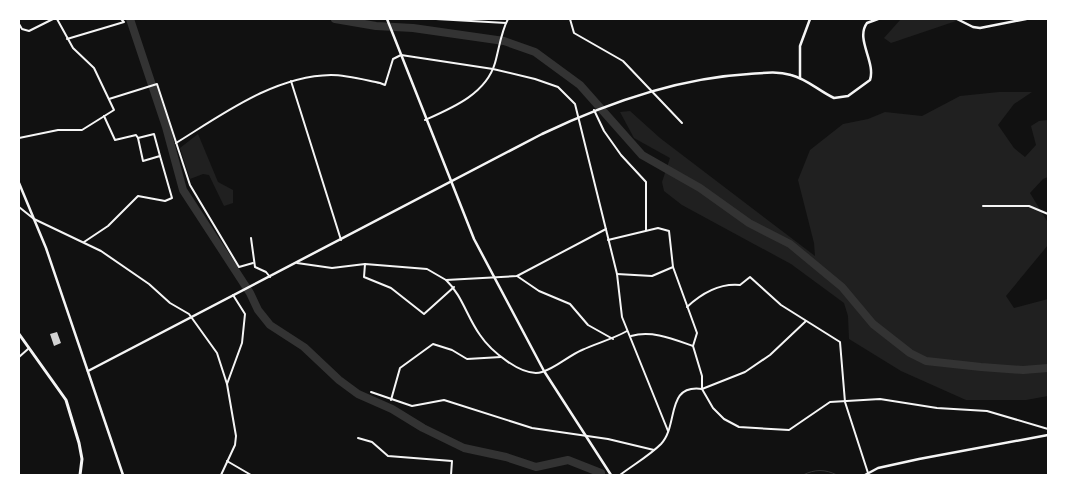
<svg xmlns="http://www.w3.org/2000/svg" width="1067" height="494" font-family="Jost,sans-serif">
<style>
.green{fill:#202020}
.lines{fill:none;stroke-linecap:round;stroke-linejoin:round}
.stream{stroke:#333;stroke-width:1}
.river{stroke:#333;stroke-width:8}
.building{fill:#d3d3d3}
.minor{stroke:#f5f5f5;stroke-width:2}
.tertiary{stroke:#f5f5f5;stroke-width:2.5}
.secondary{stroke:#f5f5f5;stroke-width:2.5}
.primary{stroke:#f5f5f5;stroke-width:3}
</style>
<rect width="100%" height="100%" fill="#111"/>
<g class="green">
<polygon points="901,19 962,19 891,43 884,38"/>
<polygon points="999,92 1032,92 1014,104 998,125 1014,148 1025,157 1036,145 1031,126 1039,121 1048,120 1048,177 1043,179 1030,193 1047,221 1048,245 1006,296 1014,308 1048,299 1048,396 1026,400 966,400 901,371 849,339 848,316 844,303 791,264 682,205 664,191 662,182 670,158 634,138 620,112 630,111 660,138 815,256 814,243 798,180 810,150 843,124 868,119 885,112 922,116 960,96"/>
<polygon points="198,134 218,182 233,190 233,203 224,206 209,175 203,174 190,179 180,148"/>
</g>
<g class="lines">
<path class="stream" d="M803 475C815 469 825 469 837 475"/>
<g class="river">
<polyline points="130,19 166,127 183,190 250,293 258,310 270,325 304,347 339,380 358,394 392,409 423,428 464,448 506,457 536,467 568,460 601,473"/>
<polyline points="335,19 376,26 413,28 504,41 535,52 580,85 642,155 700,188 749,223 790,244 842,287 873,324 910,353 926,361 981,367 1023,370 1048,368"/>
</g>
</g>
<polygon class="building" points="57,332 61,343 54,346 50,334"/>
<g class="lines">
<g class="minor">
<polyline points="436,19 506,23"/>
<polyline points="570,19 574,33 623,61 682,123"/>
<polyline points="19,24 22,29 29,31 53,19"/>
<polyline points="67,39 124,22 121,19"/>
<polyline points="291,81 341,240"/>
<polyline points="109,99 157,84 190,185 239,267 253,263"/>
<polyline points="594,110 604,131 621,155 646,182 646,230"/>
<polyline points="104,116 115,140 136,135 138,138 154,134 160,156"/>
<path d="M425 120C452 108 486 94 495 63 499 49 501 32 508 19"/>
<polyline points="19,138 58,130 82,130 114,110 94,68 73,48 57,19"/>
<path d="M176 143C223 114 274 76 331 75 347 75 365 80 380 83L385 85 393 59 401 55 493 69 535 79 558 87 575 104 617 274 622 317 668 431"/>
<polyline points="983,206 1029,206 1048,214"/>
<polyline points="19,207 34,219 101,251 149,284 170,303 189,314 217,353 227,384"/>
<polyline points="251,238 255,267 266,272 270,277"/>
<polyline points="608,240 658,228 669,231 673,267 697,333 693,346 702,376 702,389 745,372 770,355 806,321"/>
<polyline points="84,242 108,226 138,196 165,201 172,198 160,156 143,161 138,138"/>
<polyline points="297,263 332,268 365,264 427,269 446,280 517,276 606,229"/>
<polyline points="365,264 364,277 391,288 424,314 454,287"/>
<polyline points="617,274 652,276 673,267"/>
<polyline points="517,276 539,291 570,304 588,325 613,339"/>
<path d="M446 280C462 295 467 317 480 335 490 350 522 378 542 372 556 368 568 356 582 350 597 343 613 339 627 331"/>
<path d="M687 307C702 293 719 283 740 285L750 277 781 305 840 342 845 402 868 473"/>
<path d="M631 336C652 330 673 339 693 346"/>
<polyline points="19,357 28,349"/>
<polyline points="371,392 412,406 444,400 532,428 608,439 654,450"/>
<polyline points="391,400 400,368 433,344 452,350 467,359 501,357"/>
<polyline points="358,438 372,442 388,456 452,461 451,475"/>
<polyline points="227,461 251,475"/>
<polyline points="221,475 235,445 236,436 227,384 242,343 245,314 233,295"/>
<path d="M620 475C633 465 649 456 661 444 679 425 665 384 702 389L713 408 724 419 739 427 789 430 830 402 880 399 937 408 987 411 1048 429"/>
</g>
<g class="tertiary">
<polyline points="387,19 474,239 544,371 611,475"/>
<polyline points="957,19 973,27 980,28 1026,19"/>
<polyline points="800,78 800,46 810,19"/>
<polyline points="19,183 46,248 123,475"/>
<path d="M88 371 542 134C607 103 677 78 749 74 763 73 777 71 791 75 807 79 819 91 834 98L848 96 870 80C876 62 855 39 867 23L878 19"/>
</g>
<polyline class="secondary" points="865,475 878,468 919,459 1048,435"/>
<polyline class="primary" points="19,334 66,400 79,443 82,459 80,475"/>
</g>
<rect width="1067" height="494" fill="none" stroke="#ffffff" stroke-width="40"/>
</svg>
